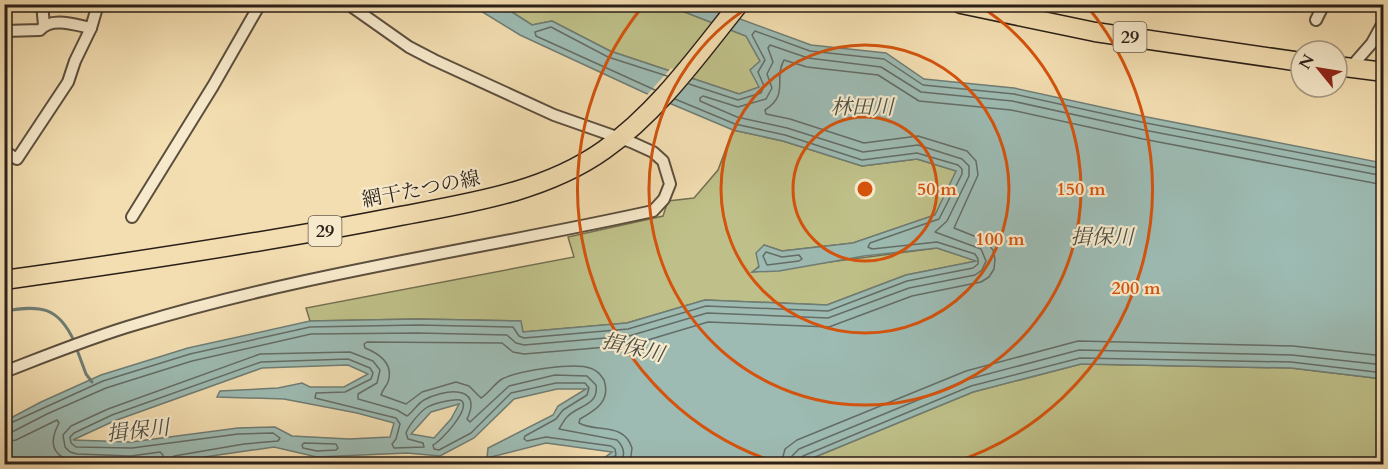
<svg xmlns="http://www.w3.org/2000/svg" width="1388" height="469" font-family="Cardo,'Noto Serif JP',serif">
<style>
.green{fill:#bfc089;stroke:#747050;stroke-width:1.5}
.water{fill:#9dbbb3;stroke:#6f7d75;stroke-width:1.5;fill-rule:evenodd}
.pier{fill:#f3deb1}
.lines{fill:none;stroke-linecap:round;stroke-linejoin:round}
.shore{stroke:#646d66;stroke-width:1.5}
.stream{stroke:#6f7d75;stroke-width:3}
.street-casing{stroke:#5c4f3e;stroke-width:14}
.primary-casing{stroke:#2a1f18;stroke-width:21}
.street{stroke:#f7eacc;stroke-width:10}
.primary{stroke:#f3deb1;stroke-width:18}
.ring{fill:none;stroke:#d5530d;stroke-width:3}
.labels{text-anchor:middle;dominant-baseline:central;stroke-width:4.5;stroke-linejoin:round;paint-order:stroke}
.shield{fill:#f7eacc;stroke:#685c4e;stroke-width:1.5}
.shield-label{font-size:18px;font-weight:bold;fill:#2a1f18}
.street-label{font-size:20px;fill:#2a1f18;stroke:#f7eacc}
.water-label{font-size:21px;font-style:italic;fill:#4c4e46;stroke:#f7eacc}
.centre{fill:#d5530d;stroke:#f7eacc;stroke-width:3}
.ring-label{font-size:18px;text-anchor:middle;font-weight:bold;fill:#d5530d;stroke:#f7eacc;stroke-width:4.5;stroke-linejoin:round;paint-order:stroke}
</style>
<rect width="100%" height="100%" fill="#f3deb1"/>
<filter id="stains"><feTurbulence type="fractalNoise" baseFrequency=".00333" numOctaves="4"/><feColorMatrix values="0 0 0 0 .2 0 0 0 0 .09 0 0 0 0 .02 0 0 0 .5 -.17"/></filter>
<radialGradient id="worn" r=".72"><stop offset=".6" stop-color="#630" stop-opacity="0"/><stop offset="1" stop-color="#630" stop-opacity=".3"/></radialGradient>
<g class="green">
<polygon points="501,5 667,5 746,36 760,61 759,88 739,94 610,51 552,21 532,25"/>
<polygon points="733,130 783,141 862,166 917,159 957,171 935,215 853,243 782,251 764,245 759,266 753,272 937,248 977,261 906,275 827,305 705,300 627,323 523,332 520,321 418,319 310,321 306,308 574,257 568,237 663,216 668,201 694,198 718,170"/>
<polygon points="1081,364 1291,368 1383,379 1383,464 798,464 973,392"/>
</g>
<path class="water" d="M471 5H501L532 25 552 21 610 51 739 94 759 87 750 70 760 61 746 36 667 5H702L811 45 886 53 924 79 1014 88 1147 117 1383 163V379L1291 368 1081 364 973 392 798 464H596L612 452 546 443 487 458 488 448 553 415 558 406 586 389H557L514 399 474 438 440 456 407 453 317 457 274 447 177 461 139 464H5V421L41 402 101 375 188 348 310 321 418 319 521 321 523 332 627 323 705 300 827 305 906 275 976 261 937 248 864 256 779 271 752 272 759 267 756 253 764 245 782 251 853 243 935 215 956 171 917 159 862 166 783 141 733 130 643 92 520 35ZM348 365 368 374 344 387H310L302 383 278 388 220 391 217 397 284 399 357 413 394 423 390 437 349 439 292 436 275 427 238 428 131 442 73 440 114 421 262 368ZM459 404 451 419 434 438 411 434 431 412Z"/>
<polygon class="pier" points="671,68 687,74 661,103 646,96"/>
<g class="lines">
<g class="shore">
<polyline points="689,84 738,100 761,93 764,86 758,72 765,60 752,35 755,31 810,51 884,59 923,85 1014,94 1146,123 1384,169"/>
<polyline points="655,90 536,36 535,32 551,27 608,57 667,76"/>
<polygon points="766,252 782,257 799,255 802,259 799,261 767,265 763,256"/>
<polyline points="4,426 103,381 190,354 310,327 418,325 513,327 519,336 524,338 628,329 706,306 828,311 907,281 973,268 978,264 978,259 975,254 937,242 872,249 868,247 870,243 939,219 962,174 962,169 958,165 917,153 862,160 785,135 735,124 675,99"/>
<polyline points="4,433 12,432 47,414 106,388 192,361 311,334 418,333 507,335 516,343 524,345 629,336 707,313 828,318 909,288 975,275 982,270 986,261 981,249 935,232 947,221 969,176 969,166 962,159 918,145 863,152 787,128 737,117 700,101 700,98 703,96 738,107 766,99 772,88 767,74 773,62 768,48 770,45 808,58 881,67 921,92 1012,101 1144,130 1384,176"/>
<path d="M4 442 16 440 57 420 59 423C34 469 96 464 122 464"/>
<polygon points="304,443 336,444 338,448 336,450 317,451 303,448 302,445"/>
<path d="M161 464 163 455 160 452 131 456 77 454 70 452 65 447 63 435 71 426 108 409 260 354 350 352 373 361 380 370 377 383 358 394V399L397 410 407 416C413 412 417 404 424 400 443 389 484 384 467 419L470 422 509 386 555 375 587 376 596 385C599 406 578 405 567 417 564 420 561 426 559 429L617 440C625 448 626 457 618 464"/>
<path d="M169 464 170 459 174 456 244 444 278 441 280 438 273 433 238 434 132 448 76 447 71 443 70 437 74 433 112 415 261 362 348 359 370 368 373 373 371 379 345 392 316 393 315 398 396 418 400 424 396 439 392 444 394 448 424 447 423 443 408 439 406 433C409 425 419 413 426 408 431 404 458 397 462 401 470 410 441 441 433 445L434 449 439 450 471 433 511 393 556 383H585L589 388 587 395 563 410 556 419 525 436 524 439 527 441 546 437 611 446 615 449 616 455 606 464"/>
<path d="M630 464 632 448C624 422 597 433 579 423L580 419C596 410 611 401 604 380 601 375 597 370 590 368 574 362 517 371 502 379 494 384 489 393 481 398L469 386 456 382 422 392 406 404 381 395C382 390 386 387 388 382 394 364 380 354 365 348L364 344 367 342 502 343 513 352 524 354 631 345 708 322 829 327 912 296 981 282 989 277 994 269 995 259 993 250 984 240 954 228 978 175 976 161 967 151 918 136 864 143 790 119 766 114 765 110C790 94 773 79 784 60L807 67 878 75 919 101 1011 110 1143 139 1384 185"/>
<polyline points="781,464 785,449 797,440 966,371 1078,341 1293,346 1384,356"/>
<polyline points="790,464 792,456 799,449 969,379 1079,350 1292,355 1384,365"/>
<polyline points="798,464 799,459 803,456 971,386 1080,358 1291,362 1384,373"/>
</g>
<g class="stream">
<path d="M4 311C40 305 58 306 74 341"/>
<polyline points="76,347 86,374 92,382"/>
</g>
<defs>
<g id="street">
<polyline points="42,4 44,25"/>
<polyline points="1316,20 1324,4"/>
<path d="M4 31 40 30C51 16 76 25 91 28"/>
<polyline points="1351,67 1372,43 1384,21"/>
<polyline points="4,151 17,159 68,82 75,61 91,28 98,4"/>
<polyline points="132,217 213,86 260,4"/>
<path d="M4 372C48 355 92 337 137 324 306 273 481 249 653 211L664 199 670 184 663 161 653 152 631 142 554 115 434 60 409 47 348 4"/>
</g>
<g id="primary">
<polyline points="961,4 1095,32 1301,62"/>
<polyline points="1337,66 1384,72"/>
<path d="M4 280C133 262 262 243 390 218 462 204 542 194 604 150 658 112 698 55 739 4"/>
</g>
</defs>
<use href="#street" class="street-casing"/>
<use href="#primary" class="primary-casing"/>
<use href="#street" class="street"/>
<use href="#primary" class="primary"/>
</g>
<g class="ring">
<circle cx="865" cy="189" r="72"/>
<circle cx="865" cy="189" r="144"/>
<path d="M978 5A216 216 0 1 1 752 5"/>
<path d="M781 464A288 288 0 0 1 643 6M1087 6A288 288 0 0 1 949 464"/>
</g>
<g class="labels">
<g class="shield">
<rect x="1113.5" y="22" width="33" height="30" rx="4.5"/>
<rect x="308.5" y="216" width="33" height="30" rx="4.5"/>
</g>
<g class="shield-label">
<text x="1130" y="37">29</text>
<text x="325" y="231">29</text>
</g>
<g class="street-label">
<text transform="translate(421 189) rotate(-11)">網干たつの線</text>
</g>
<g class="water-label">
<text x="862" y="107">林田川</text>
<text x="1102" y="237">揖保川</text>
<text transform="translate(633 348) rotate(13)">揖保川</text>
<text transform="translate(138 431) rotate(-6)">揖保川</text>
</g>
</g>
<circle cx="865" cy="189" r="9" class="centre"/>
<g class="ring-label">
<text x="937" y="195">50 m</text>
<text x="1081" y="195">150 m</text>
<text x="1000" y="245">100 m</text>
<text x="1136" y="294">200 m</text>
</g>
<rect width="1388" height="469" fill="none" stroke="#f3deb1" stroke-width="24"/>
<rect x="6" y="6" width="1376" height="457" fill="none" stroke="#2a1f18" stroke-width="3"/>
<rect x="12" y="12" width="1364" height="445" fill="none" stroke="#2a1f18" stroke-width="1.5"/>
<g transform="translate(1319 69) rotate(300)"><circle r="28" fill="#f7eacc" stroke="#a59984" stroke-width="1.5"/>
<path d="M0-4.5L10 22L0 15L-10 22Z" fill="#8f2418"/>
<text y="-9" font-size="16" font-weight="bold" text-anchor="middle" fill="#2a1f18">N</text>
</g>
<rect width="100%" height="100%" filter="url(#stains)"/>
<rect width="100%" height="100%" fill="url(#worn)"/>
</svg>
